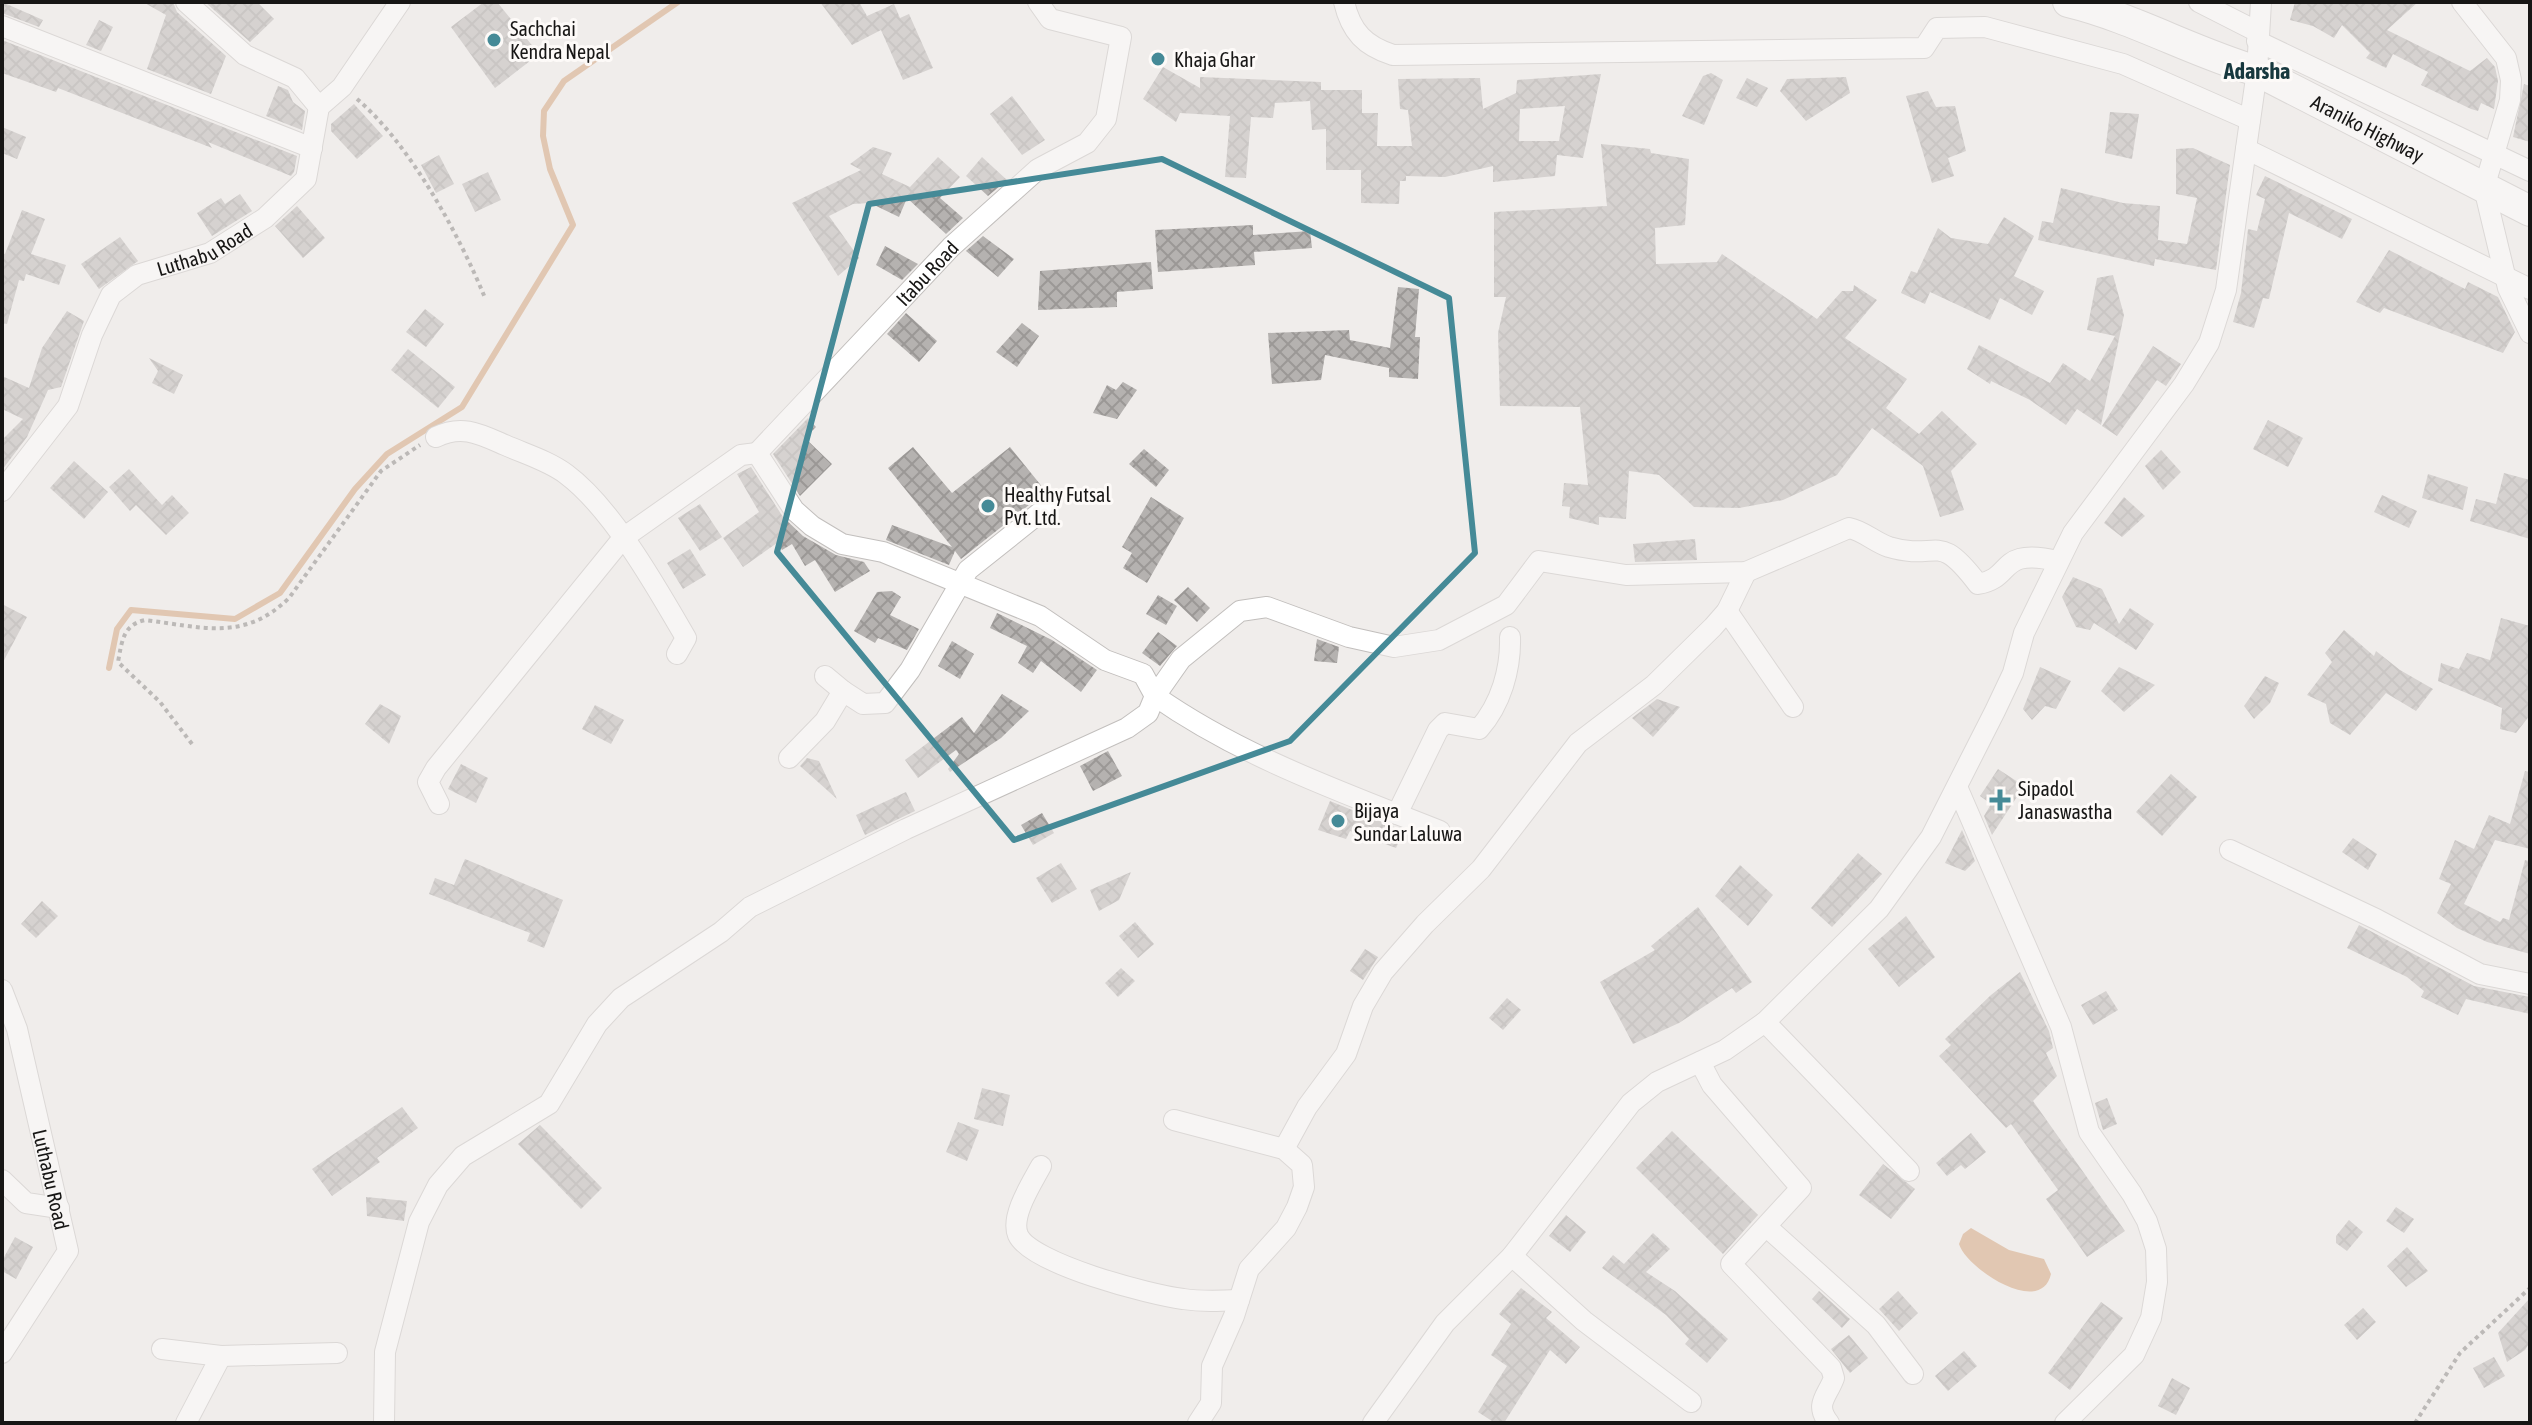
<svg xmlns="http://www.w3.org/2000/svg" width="2532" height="1425" font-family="'Asap Condensed',sans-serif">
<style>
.water{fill:#cf9a6d}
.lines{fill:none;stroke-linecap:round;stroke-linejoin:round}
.stream{stroke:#cf9a6d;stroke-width:6}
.building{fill:url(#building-cross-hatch);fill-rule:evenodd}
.minor-casing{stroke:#c2bfbd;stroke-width:22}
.highway-casing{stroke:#c2bfbd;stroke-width:32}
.path{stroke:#7c7b79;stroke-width:4;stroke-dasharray:4 4;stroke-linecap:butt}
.minor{stroke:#fff;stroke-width:20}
.highway{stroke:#fff;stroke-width:30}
.marked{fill:none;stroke:#458a97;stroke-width:6;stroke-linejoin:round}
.poi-dot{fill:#458a97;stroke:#fdfaf8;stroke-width:3}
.labels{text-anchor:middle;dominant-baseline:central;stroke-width:6;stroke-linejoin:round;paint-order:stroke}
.poi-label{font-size:20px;fill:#171615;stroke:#fdfaf8;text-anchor:start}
.street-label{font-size:20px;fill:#171615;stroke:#fdfaf8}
.neighbourhood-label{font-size:22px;font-weight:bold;fill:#17383e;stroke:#fdfaf8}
</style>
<defs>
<pattern id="building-cross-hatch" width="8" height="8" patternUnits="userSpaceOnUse" patternTransform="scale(2)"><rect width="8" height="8" fill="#b5b2b0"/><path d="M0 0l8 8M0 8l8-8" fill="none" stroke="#9b9896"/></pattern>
</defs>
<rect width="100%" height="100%" fill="#f0edeb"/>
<path class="water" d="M1971 1228 2009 1250 2044 1259 2051 1274C2041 1318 1966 1268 1959 1244L1963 1234Z"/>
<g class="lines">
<polyline class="stream" points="109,668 117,629 131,610 235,619 280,593 355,489 387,454 462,407 573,225 550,169 543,136 544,111 564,81 678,2"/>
</g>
<g class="building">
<polygon points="2,2 43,20 39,27 2,13"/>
<polygon points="143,2 173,2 177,12 226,56 211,94 147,69 166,15"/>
<polygon points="205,2 257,2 274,19 250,42"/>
<polygon points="484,2 497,2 539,54 495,88 451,27"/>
<polygon points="820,2 859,2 867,16 894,4 900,18 909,14 933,68 903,80 881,30 852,45"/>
<polygon points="2295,2 2418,2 2387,30 2470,71 2487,58 2495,67 2498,81 2494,109 2481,103 2478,111 2471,109 2421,85 2428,72 2393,54 2386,68 2366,58 2370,53 2342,25 2334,38 2313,26 2290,20"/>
<polygon points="99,20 113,27 101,51 86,45"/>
<polygon points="2,40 297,156 294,172 291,176 208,142 212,148 58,88 56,92 2,73"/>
<path d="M1163 67 1200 88V77L1321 82V90H1362V113H1378L1377 146H1412L1408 110 1400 109 1398 79 1480 78 1483 109 1516 93 1517 80 1601 74 1583 158 1557 155 1555 176 1493 182V166L1445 177 1406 176V181H1400L1399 204 1361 203V170H1326V129L1312 130 1310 101 1275 103 1273 118 1251 117 1246 178 1225 177 1230 116 1180 113 1176 122 1143 99ZM1565 106 1559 141H1519L1520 109Z"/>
<polygon points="1711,73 1723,80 1704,125 1682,116 1703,76"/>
<polygon points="1846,77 1850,93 1806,121 1780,91 1787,79"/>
<polygon points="1747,78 1768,88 1757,107 1736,98"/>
<polygon points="2524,84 2530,86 2530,142 2513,137"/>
<polygon points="278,86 288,90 293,102 305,111 302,130 266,116"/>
<polygon points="1928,91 1936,107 1955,106 1966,151 1948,158 1954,176 1932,183 1906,96"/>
<polygon points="1012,96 1045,140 1022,155 990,114"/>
<polygon points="354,104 383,136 357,159 331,131 331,124"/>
<polygon points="2110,112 2139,114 2132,159 2105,153"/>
<polygon points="2,127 26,137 17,159 2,153"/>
<polygon points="1601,144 1650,149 1651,153 1689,159 1685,225 1655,228 1656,264 1717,262 1722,254 1817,319 1842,291 1853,291 1854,285 1877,300 1845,338 1907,379 1886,408 1919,434 1942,411 1977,444 1951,471 1964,510 1940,517 1923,466 1872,428 1837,475 1783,500 1739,508 1694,507 1659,475 1629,471 1626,519 1599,517 1599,525 1569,518 1570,507 1562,506 1564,483 1588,485 1580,407 1500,406 1498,333 1506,297 1494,297 1494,212 1607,206"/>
<polygon points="873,147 892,153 882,174 910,187 938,157 960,177 940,198 963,218 946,234 907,198 899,217 870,203 853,204 829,216 859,258 838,276 792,203 861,170 850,164"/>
<polygon points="2193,148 2230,165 2216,270 2155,259 2154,266 2038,240 2042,221 2053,223 2061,188 2123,203 2160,206 2158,240 2187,244 2197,198 2176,194 2176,149"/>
<polygon points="439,155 454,184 436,193 421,165"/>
<polygon points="982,157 1007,180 988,196 966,176"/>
<polygon points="488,172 501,200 475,212 462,184"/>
<polygon points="2265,176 2352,219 2342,239 2289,213 2269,299 2263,298 2254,328 2233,322 2241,293 2248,229 2257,231 2265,199 2256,195"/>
<polygon points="240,194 252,211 212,236 197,213 221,198 225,204"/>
<polygon points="297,206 325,238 303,258 275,226"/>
<polygon points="22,210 45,219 31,254 66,265 59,285 26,274 24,281 19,280 7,324 2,323 2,253 5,254"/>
<polygon points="2004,217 2034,236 2014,276 2044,291 2032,315 2000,298 1990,320 1930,292 1925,304 1901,293 1911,271 1917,273 1938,228 1951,238 1988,244"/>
<polygon points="1253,225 1253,235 1310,231 1312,248 1254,252 1255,265 1158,272 1155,230"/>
<polygon points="983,236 1014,259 998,277 966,251"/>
<polygon points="120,237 138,261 99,289 81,264"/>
<polygon points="885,246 918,264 902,280 876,265"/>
<polygon points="2389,250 2465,289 2468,282 2498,297 2515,332 2503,353 2384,308 2380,313 2356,302"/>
<polygon points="1151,262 1153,289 1117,292 1117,307 1038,310 1040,271"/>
<polygon points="2113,275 2124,315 2101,425 2077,409 2066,425 2030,400 1991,381 1990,384 1967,369 1979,345 2050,383 2063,363 2090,381 2115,336 2087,330 2097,278"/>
<polygon points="1398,287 1419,289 1415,337 1420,337 1418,379 1389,377 1389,368 1325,355 1321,380 1272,384 1268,333 1349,330 1350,340 1390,348"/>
<polygon points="425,309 444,324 426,347 406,332"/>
<polygon points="67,311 84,321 61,387 48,390 27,437 2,470 2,440 23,419 2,409 2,376 29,388 42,348"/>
<polygon points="906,313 937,341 919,362 887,334"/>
<polygon points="1022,323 1039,336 1017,367 996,352"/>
<polygon points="2153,346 2181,364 2166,386 2157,380 2117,436 2102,426"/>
<polygon points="408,349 455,387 438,408 391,370"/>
<polygon points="149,358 183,375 174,394 152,383 158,371"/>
<polygon points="1123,382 1137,390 1117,419 1093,413 1107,385 1116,390"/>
<polygon points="808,418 816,427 805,438 832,464 800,496 773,454"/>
<polygon points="2268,420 2303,438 2288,467 2253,449"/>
<polygon points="913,447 952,493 1010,447 1048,494 1039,497 961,559 955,551 949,565 886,540 892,525 952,547 888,468"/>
<polygon points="1144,449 1169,470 1156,487 1129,464"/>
<polygon points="2161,450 2181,472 2163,490 2145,466"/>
<polygon points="74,461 108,492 84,519 50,488"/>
<polygon points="751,467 783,517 803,536 836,555 864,562 870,571 835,592 815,560 805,566 792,544 782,550 777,543 743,567 723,538 759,512 737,474"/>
<polygon points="129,469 162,505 172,495 189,513 166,535 136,505 130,511 109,487"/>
<polygon points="2504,473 2530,480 2530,539 2470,521 2476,499 2496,504"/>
<polygon points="2428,474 2468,487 2463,510 2422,498"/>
<polygon points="2382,495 2417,511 2409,528 2374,512"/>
<polygon points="1151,497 1184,518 1147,583 1123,568 1132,553 1122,547"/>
<polygon points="2124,497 2145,516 2122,537 2104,523"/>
<polygon points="700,504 722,537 700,551 678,518"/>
<polygon points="1695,539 1697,560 1635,562 1633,544"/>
<polygon points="690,549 706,575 683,589 667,563"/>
<polygon points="2073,577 2102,589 2119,624 2130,608 2154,624 2136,650 2094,623 2090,630 2076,627 2062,597"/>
<polygon points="1188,587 1210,608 1197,622 1174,600"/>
<polygon points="892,591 901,597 890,615 919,629 907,650 878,638 875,643 854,631 877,592"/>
<polygon points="1158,595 1177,606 1166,625 1146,614"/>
<polygon points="2,604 27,617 2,664"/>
<polygon points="997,613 1052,640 1097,670 1081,692 1041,661 1033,673 1018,663 1027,646 990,628"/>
<polygon points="2501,618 2530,626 2530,715 2516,733 2500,729 2502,708 2438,681 2441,663 2459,669 2467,653 2490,660"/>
<polygon points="2344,630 2374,656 2376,651 2400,670 2433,689 2416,711 2386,693 2350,735 2330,723 2326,704 2307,695 2332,662 2325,653"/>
<polygon points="1158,632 1177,646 1160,666 1142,653"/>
<polygon points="1317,639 1339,647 1337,663 1314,661"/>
<polygon points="952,641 974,654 960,679 938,666"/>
<polygon points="2040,667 2071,681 2056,709 2045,706 2032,720 2023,709"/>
<polygon points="2119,667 2155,685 2124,712 2101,691"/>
<polygon points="2265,676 2279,683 2270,703 2254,719 2244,706"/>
<polygon points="1002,694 1029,711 1001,738 950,772 948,769 959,754 956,750 918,778 905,760 962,717 974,733"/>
<polygon points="1657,699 1680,707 1653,737 1632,718"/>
<polygon points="380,704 401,716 389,744 365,724"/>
<polygon points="595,705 624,720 611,744 582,729"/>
<polygon points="1108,751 1122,776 1093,791 1080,766"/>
<polygon points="807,758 819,761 837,799 800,766"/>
<polygon points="461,764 488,778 476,803 448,789"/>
<polygon points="1998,769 2024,786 1992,835 1984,816 1991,804 1980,796"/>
<polygon points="2525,771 2530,772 2530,849 2495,840 2464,904 2500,922 2503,918 2509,920 2525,860 2530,861 2530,954 2487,942 2457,928 2437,913 2451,884 2439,879 2455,840 2474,849 2489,815 2510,824"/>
<polygon points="2171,774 2197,797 2162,836 2136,812"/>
<polygon points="906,792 915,811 865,835 856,815"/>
<polygon points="1330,801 1404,831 1396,848 1350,831 1346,839 1318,830"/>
<polygon points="1042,813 1054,833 1033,845 1021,825"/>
<polygon points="1962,830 1975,861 1965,871 1945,863"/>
<polygon points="2353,838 2377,854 2368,870 2342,852"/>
<polygon points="1858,853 1882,874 1832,927 1811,908"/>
<polygon points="465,859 563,900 544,948 527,941 530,933 429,894 435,878 454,885"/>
<polygon points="1061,863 1077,889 1052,903 1036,878"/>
<polygon points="1740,865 1773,895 1748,926 1715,896"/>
<polygon points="1131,872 1119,900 1099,911 1090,890"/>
<polygon points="42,901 58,916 36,938 21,924"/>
<polygon points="1698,907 1752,982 1736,993 1732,988 1679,1023 1633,1044 1600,982 1655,950 1651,946"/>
<polygon points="1906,916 1935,957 1899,987 1868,949"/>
<polygon points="1135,922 1154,944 1138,958 1119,936"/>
<polygon points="2359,925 2474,986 2530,997 2530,1014 2466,999 2458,1015 2421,997 2424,991 2407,977 2347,948"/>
<polygon points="1365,949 1378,957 1363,980 1350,971"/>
<polygon points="1121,968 1135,981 1118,997 1105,983"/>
<polygon points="2020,972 2049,1031 2053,1048 2046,1053 2057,1076 2033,1101 2125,1231 2087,1257 2046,1199 2058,1190 2011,1124 2006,1128 1939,1056 1951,1045 1945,1039 1991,995"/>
<polygon points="2106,991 2118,1010 2093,1025 2081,1005"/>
<polygon points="1507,998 1521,1010 1503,1030 1489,1018"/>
<polygon points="982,1088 1010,1095 1003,1126 974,1119"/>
<polygon points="2107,1098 2117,1124 2103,1130 2095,1103"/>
<polygon points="402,1107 418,1128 377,1158 380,1162 332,1196 312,1169"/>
<polygon points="958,1122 979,1130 967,1161 946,1152"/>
<polygon points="540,1125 602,1188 581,1209 518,1144"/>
<polygon points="1672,1131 1758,1215 1723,1254 1636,1168"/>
<polygon points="1971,1133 1986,1152 1965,1169 1961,1165 1947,1176 1936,1163"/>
<polygon points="1883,1164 1915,1189 1891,1219 1859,1195"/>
<polygon points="366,1197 407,1201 404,1221 367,1216"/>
<polygon points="2396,1207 2414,1219 2404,1233 2386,1221"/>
<polygon points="1566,1215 1586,1232 1570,1252 1549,1236"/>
<polygon points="2349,1220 2363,1232 2347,1251 2336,1243 2336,1236"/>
<polygon points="1653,1233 1670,1249 1646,1272 1675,1291 1728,1339 1707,1363 1685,1344 1689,1339 1666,1315 1602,1268 1613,1255 1624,1264"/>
<polygon points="15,1237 33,1247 16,1279 2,1271 2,1261"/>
<polygon points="2407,1247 2428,1271 2406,1287 2387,1266"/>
<polygon points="1521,1288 1552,1312 1546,1318 1580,1347 1566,1364 1550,1350 1504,1423 1495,1423 1478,1412 1507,1366 1491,1355 1511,1324 1499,1314"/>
<polygon points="1819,1291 1850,1319 1842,1328 1812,1299"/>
<polygon points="1898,1291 1918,1313 1899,1331 1879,1309"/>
<polygon points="2530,1298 2530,1342 2525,1350 2507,1362 2498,1333"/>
<polygon points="2101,1302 2123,1318 2070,1390 2048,1373"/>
<polygon points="2363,1308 2376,1322 2357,1340 2344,1325"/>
<polygon points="1849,1335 1868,1358 1850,1373 1831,1349"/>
<polygon points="1964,1351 1977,1366 1948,1391 1935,1376"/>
<polygon points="2494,1357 2505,1376 2484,1388 2473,1368"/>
<polygon points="2172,1378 2190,1388 2176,1415 2158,1406"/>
</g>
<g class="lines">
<defs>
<g id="minor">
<polyline points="186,2 245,55 295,78 319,107"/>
<path d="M1344 2C1351 32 1365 46 1393 55L1924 48 1937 28 1985 27 2123 64 2250 120"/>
<polyline points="2199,2 2258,32"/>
<polyline points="2462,2 2506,58 2511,80 2510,100 2484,188 2508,288 2530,333"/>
<polyline points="2,26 312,148"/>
<polyline points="2257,41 2530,171"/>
<polyline points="2246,149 2530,289"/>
<path d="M436 437C462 424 480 434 505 445 525 454 549 461 566 474 612 508 657 588 686 638L677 654"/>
<path id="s1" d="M2 491 68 406 92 335 111 295 137 275 210 253 265 218 306 179 319 107 342 87 400 2"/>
<polyline points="1727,611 1793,707"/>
<polyline points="825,676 843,691"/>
<polyline points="789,758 825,721 843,691 863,704 885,703 910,670 968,570 1047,507"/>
<polyline points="1958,789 2061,1027 2089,1132 2132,1194 2147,1221 2156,1249 2157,1282 2151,1318 2134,1355 2065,1423"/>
<polyline points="439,804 428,782 436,768 623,538 741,455 757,453"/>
<path d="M1397 814 1438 730 1445 723 1479 729C1501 704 1511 669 1510 637"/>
<path d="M1440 831C1342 792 1242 757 1155 696L1181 659 1240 611 1267 607 1349 637 1394 647 1439 640 1506 605 1539 561 1626 575 1746 572 1849 528C1864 531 1874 542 1889 547 1940 562 1936 529 1978 584 2015 578 1996 547 2058 561"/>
<polyline points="2230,850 2376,919 2480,974 2530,984"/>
<path id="s2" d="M2 990 17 1029 68 1251 2 1353"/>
<polyline points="1765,1022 1909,1171"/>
<path d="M1700 1062 1712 1085 1801 1188 1731 1264 1831 1368 1834 1378C1827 1397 1814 1404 1829 1423"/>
<polyline points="1174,1120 1284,1149 1302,1165 1304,1187 1297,1207 1286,1228 1249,1269 1234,1316 1212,1366 1211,1403 1198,1423"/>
<polyline points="1284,1149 1307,1107 1346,1054 1363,1006 1383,972 1425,924 1481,869 1578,743 1654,685 1713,627 1727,611 1746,572"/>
<path d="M1041 1166C1032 1183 1010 1216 1018 1235 1031 1264 1151 1295 1183 1299 1202 1302 1220 1301 1239 1300"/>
<polyline points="2,1180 26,1203 59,1208"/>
<polyline points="1768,1228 1876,1325 1913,1374"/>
<polyline points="1512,1256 1584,1321 1691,1402"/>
<polyline points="162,1349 221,1356 337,1353"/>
<polyline points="186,1423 221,1356"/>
<path id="s3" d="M384 1423 385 1352 419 1222 438 1185 463 1156 549 1104 597 1024 621 998 721 932 750 907 906 829 1127 728 1148 713 1155 696 1143 674 1105 660 1040 616 883 552 842 544 812 526 794 510 757 453 951 247 1038 169 1087 143 1106 119 1121 37 1050 19 1038 2"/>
<polyline points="1373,1423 1445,1323 1512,1256 1631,1103 1657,1082 1725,1050 1765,1022 1879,909 1931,837 1995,711 2013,673 2024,633 2073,533 2184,384 2209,343 2226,290 2257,71 2261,2"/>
</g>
<g id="highway">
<path id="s4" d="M2068 2C2134 18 2192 52 2257 71L2530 211"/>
</g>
</defs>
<use href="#minor" class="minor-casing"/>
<use href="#highway" class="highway-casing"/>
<g class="path">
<path d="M357 99C409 143 459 234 485 298"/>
<path d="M192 744 160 702 118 662C122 641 123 625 145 620 202 627 244 642 289 598L381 471 420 445"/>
<polyline points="2415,1423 2460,1353 2530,1288"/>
</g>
<use href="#minor" class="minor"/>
<use href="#highway" class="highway"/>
</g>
<path d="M0 0H2532V1425H0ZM1162 159 1449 298 1475 553 1290 741 1014 840 777 552 869 204Z" fill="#f0edeb" fill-opacity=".55" fill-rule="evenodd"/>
<path class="marked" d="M1162 159 1449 298 1475 553 1290 741 1014 840 777 552 869 204Z"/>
<g class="poi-dot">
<circle cx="494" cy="40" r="8"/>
<circle cx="1158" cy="59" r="8"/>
<circle cx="988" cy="506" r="8"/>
<path d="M1996 788h8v8h8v8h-8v8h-8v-8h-8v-8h8z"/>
<circle cx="1338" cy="821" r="8"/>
</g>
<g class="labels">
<g class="poi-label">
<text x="510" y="28">Sachchai<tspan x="510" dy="23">Kendra Nepal</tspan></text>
<text x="1174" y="59">Khaja Ghar</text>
<text x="1004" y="494">Healthy Futsal<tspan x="1004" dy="23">Pvt. Ltd.</tspan></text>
<text x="2018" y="788">Sipadol<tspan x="2018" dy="23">Janaswastha</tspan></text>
<text x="1354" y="810">Bijaya<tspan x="1354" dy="23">Sundar Laluwa</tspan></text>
</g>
<g class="street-label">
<text stroke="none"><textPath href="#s4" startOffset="326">Araniko Highway</textPath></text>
<text stroke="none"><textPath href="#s1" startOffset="332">Luthabu Road</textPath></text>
<text stroke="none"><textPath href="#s3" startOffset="1864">Itabu Road</textPath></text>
<text stroke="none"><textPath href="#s2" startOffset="196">Luthabu Road</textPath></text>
</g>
<g class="neighbourhood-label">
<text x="2257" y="71">Adarsha</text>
</g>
</g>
<rect width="2532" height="1425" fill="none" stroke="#171615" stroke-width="8"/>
</svg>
